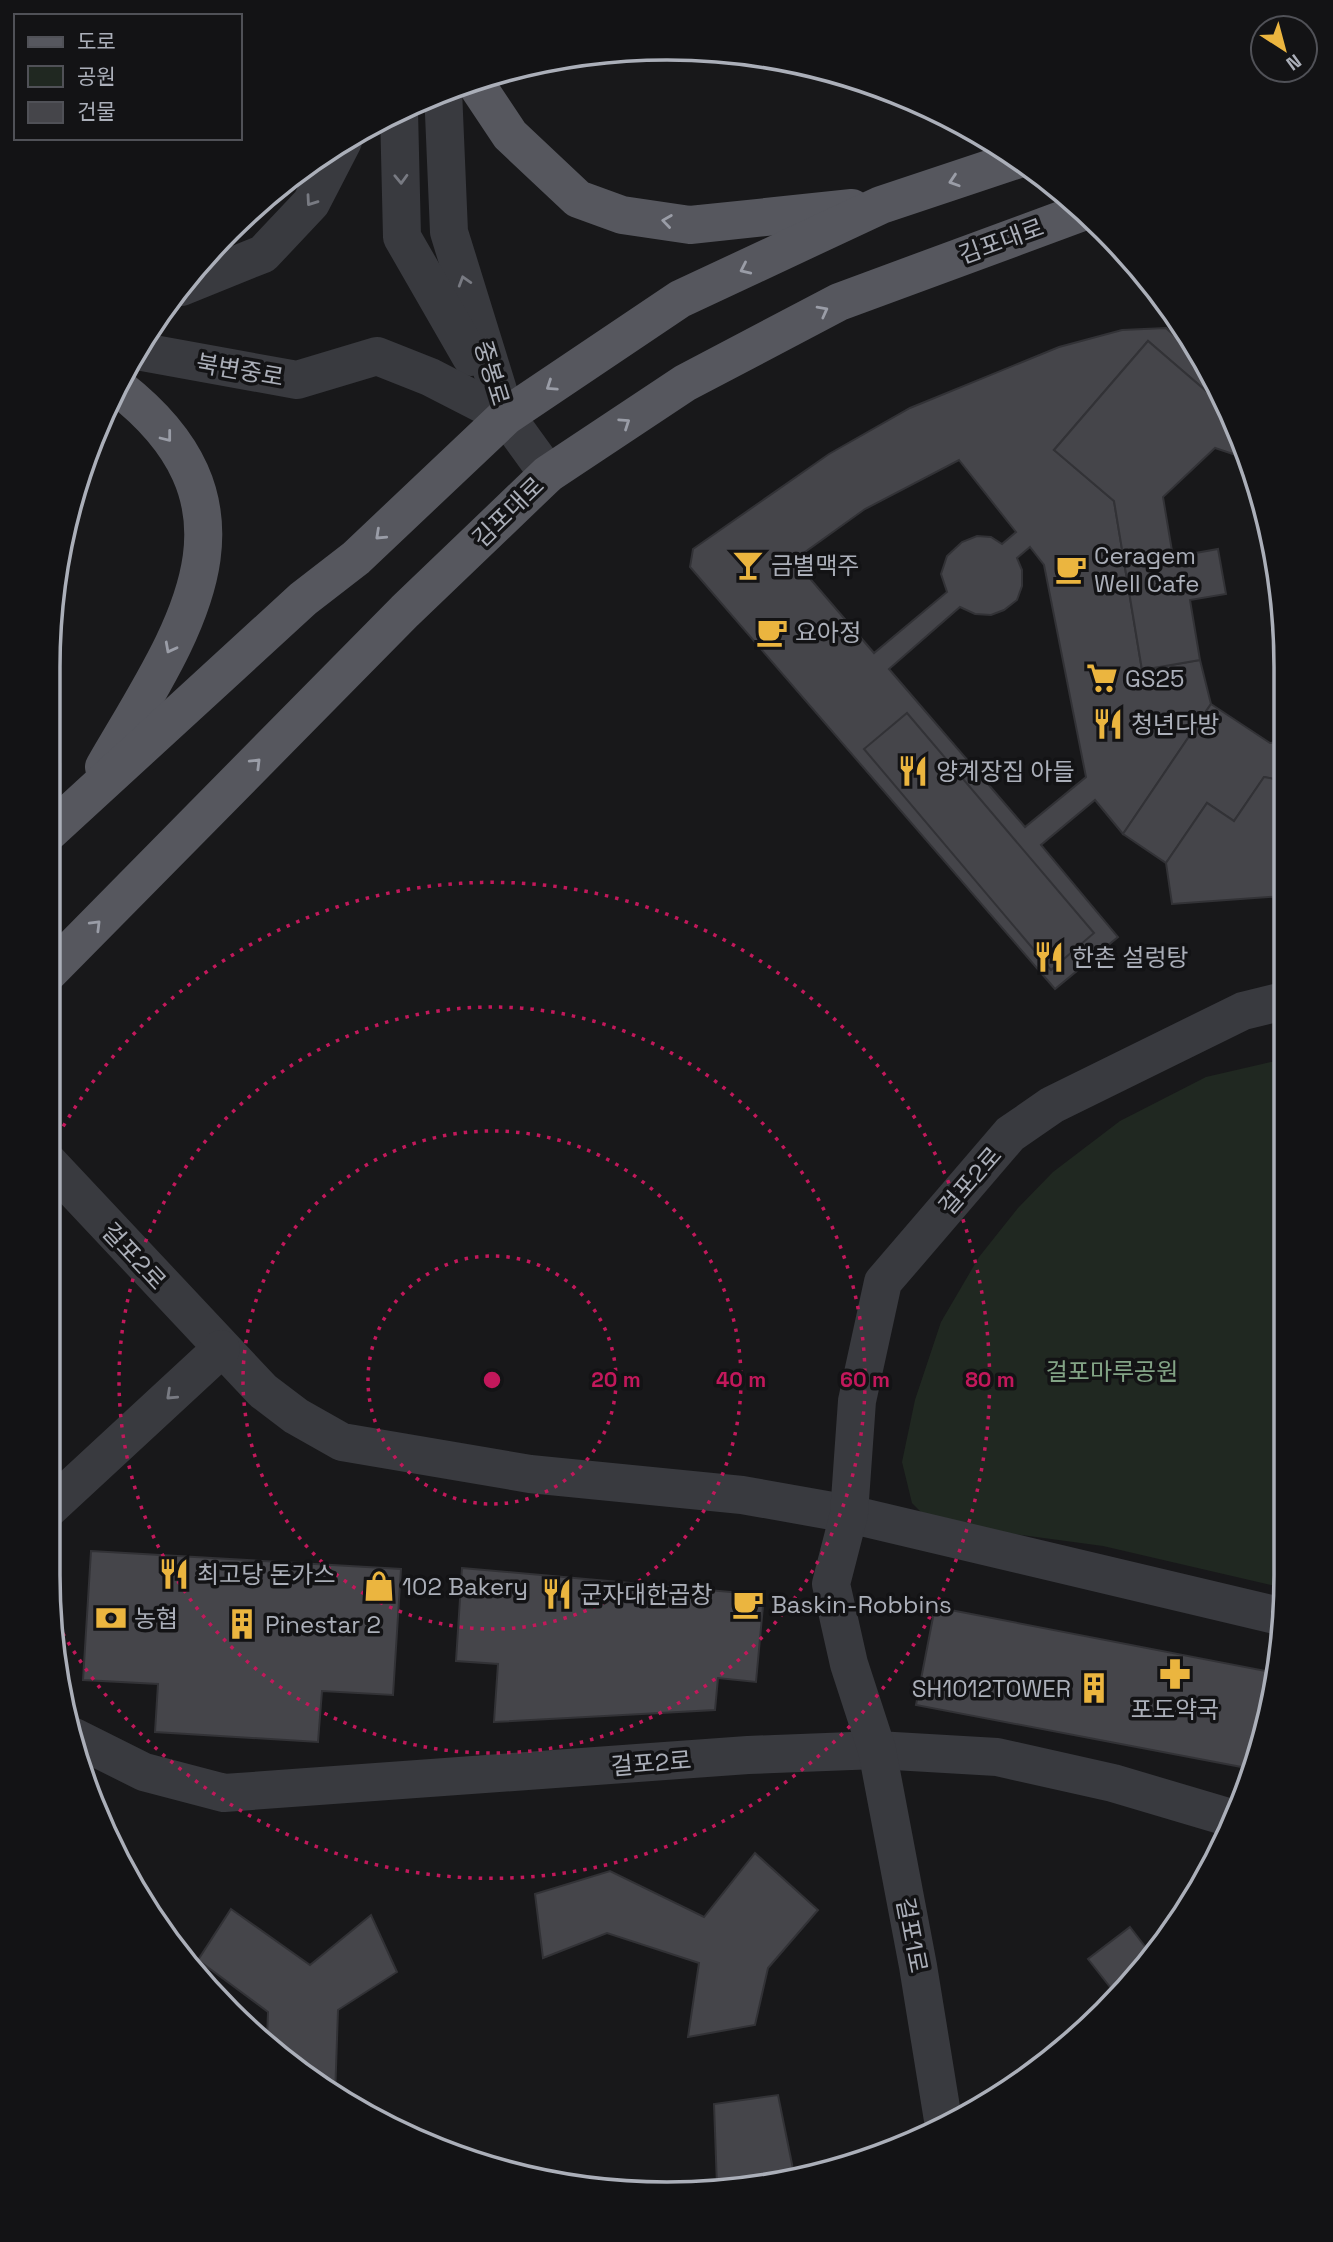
<svg xmlns="http://www.w3.org/2000/svg" width="1333" height="2242" font-family="'Space Grotesk','Noto Sans KR',sans-serif">
<style>
.green{fill:#202821}
.building{fill:#45454a;stroke:#323236;stroke-width:2;fill-rule:evenodd}
.lines{fill:none;stroke-linecap:round;stroke-linejoin:round}
.minor{stroke:#393a3f;stroke-width:38}
.major{stroke:#56575e;stroke-width:38}
.oneway{stroke:#787a82}
.oneway2{stroke:#9a9da7}
.ring{fill:none;stroke:#c2185b;stroke-width:3.5;stroke-dasharray:3.5 7}
.labels{text-anchor:middle;dominant-baseline:central;stroke-width:7;stroke-linejoin:round;paint-order:stroke}
.street-label{font-size:24px;fill:#abafb9;stroke:#131315}
.poi-label{font-size:24px;fill:#abafb9;stroke:#131315;text-anchor:start}
.park-label{font-size:24px;fill:#83a486;stroke:#131315}
.rim{fill:none;stroke:#abafb9;stroke-width:3.5}
.centre{fill:#c2185b;stroke:#131315;stroke-width:3.5}
.ring-label{font-size:21px;text-anchor:middle;font-weight:bold;fill:#c2185b;stroke:#131315;stroke-width:7;stroke-linejoin:round;paint-order:stroke}
</style>
<rect width="100%" height="100%" fill="#18181a"/>
<polygon class="green" points="1284,1059 1284,1588 1103,1546 932,1523 912,1503 902,1462 915,1400 941,1322 979,1257 1018,1208 1053,1172 1120,1121 1206,1077"/>
<g class="building">
<path d="M1166 328 1179 340 1189 338 1203 357 1227 409 1148 341 1054 450 1114 501 1142 670 1200 660 1211 704 1123 834 1095 800 1041 845 1118 937 1055 989 690 567 693 549 829 454 910 408 1059 347 1122 330ZM959 460 1016 532 1002 544 991 537 977 536 962 542 947 556 941 574 947 592 874 653 794 560 865 509ZM1030 547 1044 565 1086 777 1025 827 889 669 960 607 975 614 991 615 1004 610 1017 600 1022 586V570L1017 558Z"/>
<polygon points="1148,341 1227,409 1253,468 1256,481 1245,483 1239,456 1215,448 1163,497 1173,557 1218,549 1226,594 1190,600 1200,660 1142,670 1114,501 1054,450"/>
<polygon points="1211,704 1270,743 1284,741 1284,798 1282,798 1279,780 1264,777 1234,821 1207,803 1166,863 1123,834"/>
<polygon points="907,713 1094,933 1051,970 864,749"/>
<polygon points="1264,777 1279,780 1282,798 1284,798 1284,896 1172,904 1166,863 1207,803 1234,821"/>
<polygon points="91,1551 401,1569 393,1695 322,1691 318,1742 155,1732 158,1684 83,1680"/>
<polygon points="462,1568 764,1595 756,1682 718,1678 715,1710 494,1722 498,1664 456,1661"/>
<polygon points="935,1607 1271,1672 1252,1769 916,1705"/>
<polygon points="755,1853 818,1910 768,1968 755,2025 688,2037 699,1963 607,1933 543,1958 535,1894 610,1871 704,1917"/>
<polygon points="231,1909 310,1965 371,1915 397,1972 338,2010 335,2097 322,2090 267,2039 268,2012 198,1960"/>
<polygon points="1130,1927 1150,1953 1114,1992 1088,1959"/>
<polygon points="778,2095 794,2174 717,2186 714,2104"/>
</g>
<g class="lines">
<g class="minor">
<polyline points="443,90 449,232 506,416"/>
<polyline points="399,111 402,237 471,357"/>
<polyline points="181,287 263,254 311,203 343,141"/>
<polyline points="137,351 297,380 377,356 430,377 506,416 548,474"/>
<polyline points="48,1162 263,1391 296,1416 342,1442 530,1474 742,1495 849,1514 1284,1617"/>
<polyline points="47,1510 221,1349"/>
<polyline points="74,1737 144,1772 224,1793 748,1755 877,1750 997,1757 1113,1783 1231,1818"/>
<polyline points="943,2120 918,1966 877,1750 849,1664 831,1584 849,1514 857,1401 883,1282 1010,1134 1052,1105 1243,1011 1284,1001"/>
</g>
<g class="major">
<polyline points="474,81 510,135 578,199 622,215 690,225 852,208"/>
<path d="M104 767C181 634 275 510 119 388"/>
<polyline points="48,833 303,599 356,558 506,416 680,299 881,205 1019,159"/>
<polyline points="48,973 405,611 548,474 685,383 839,302 1080,213"/>
</g>
</g>
<defs><path id="oneway-chevron" d="M-2-3.5L2.5 0L-2 3.5" fill="none" stroke-width="1.6" stroke-linecap="round" stroke-linejoin="round" transform="scale(1.75)"/></defs>
<g class="oneway">
<use href="#oneway-chevron" transform="translate(401 179) rotate(88)"/>
<use href="#oneway-chevron" transform="translate(311 201) rotate(125)"/>
<use href="#oneway-chevron" transform="translate(464 281) rotate(-107)"/>
<use href="#oneway-chevron" transform="translate(171 1395) rotate(137)"/>
</g>
<g class="oneway2">
<use href="#oneway-chevron" transform="translate(954 181) rotate(162)"/>
<use href="#oneway-chevron" transform="translate(667 221) rotate(-172)"/>
<use href="#oneway-chevron" transform="translate(745 269) rotate(155)"/>
<use href="#oneway-chevron" transform="translate(823 311) rotate(-28)"/>
<use href="#oneway-chevron" transform="translate(551 386) rotate(146)"/>
<use href="#oneway-chevron" transform="translate(625 423) rotate(-34)"/>
<use href="#oneway-chevron" transform="translate(167 437) rotate(52)"/>
<use href="#oneway-chevron" transform="translate(380 535) rotate(137)"/>
<use href="#oneway-chevron" transform="translate(170 648) rotate(118)"/>
<use href="#oneway-chevron" transform="translate(256 763) rotate(-45)"/>
<use href="#oneway-chevron" transform="translate(96 925) rotate(-45)"/>
</g>
<g class="ring">
<circle cx="492" cy="1380" r="124"/>
<circle cx="492" cy="1380" r="249"/>
<circle cx="492" cy="1380" r="373"/>
<path d="M48 1154A498 498 0 1 1 54 1618"/>
</g>
<defs>
<symbol id="bar-bare" viewBox="-9 -9 18 18"><path d="M-6-5H6L.8 .8V4.5H3.5V6h-7V4.5H-.8V.8Z" fill="#ebb53f" stroke="#131315" stroke-width="2.5" paint-order="stroke"/></symbol>
<symbol id="cafe-bare" viewBox="-9 -9 18 18"><path d="M-5.5-4.5H6V0H3Q3 3.5 0 3.5H-2.5Q-5.5 3.5-5.5 0ZM3-3.2v2h1.7v-2ZM-6 4.5H4V6H-6Z" fill="#ebb53f" stroke="#131315" stroke-width="2.5" paint-order="stroke"/></symbol>
<symbol id="supermarket-bare" viewBox="-9 -9 18 18"><path d="M-6-5.5h2.5l.6 2H6L4.5 2H-2.5L-4.4-4H-6ZM-1.5 3.2a1.3 1.3 0 1 0 .1 0ZM3 3.2a1.3 1.3 0 1 0 .1 0Z" fill="#ebb53f" stroke="#131315" stroke-width="2.5" paint-order="stroke"/></symbol>
<symbol id="restaurant-bare" viewBox="-9 -9 18 18"><path d="M-5-6h1v4h1v-4h1v4h1v-4h1v5L-1.5 .5V6h-2V.5L-5-1ZM5-6V6H3V1.5H1.5Q1.5-4 5-6Z" fill="#ebb53f" stroke="#131315" stroke-width="2.5" paint-order="stroke"/></symbol>
<symbol id="shop-bare" viewBox="-9 -9 18 18"><path d="M-5-2.5h2.3a2.7 3.5 0 0 1 5.4 0H5L5.5 6h-11ZM-1.5-2.5h3a1.5 2.3 0 0 0-3 0Z" fill="#ebb53f" stroke="#131315" stroke-width="2.5" paint-order="stroke"/></symbol>
<symbol id="bank-bare" viewBox="-9 -9 18 18"><path d="M-6-4H6V4H-6ZM0-2.3a2.3 2.3 0 1 0 0 4.6a2.3 2.3 0 1 0 0-4.6Z" fill="#ebb53f" stroke="#131315" stroke-width="2.5" paint-order="stroke"/></symbol>
<symbol id="building-bare" viewBox="-9 -9 18 18"><path d="M-4-6H4V6H1V3H-1V6H-4ZM-2.5-4.3h1.7v1.8h-1.7ZM.8-4.3h1.7v1.8H.8ZM-2.5-1h1.7V.8h-1.7ZM.8-1h1.7V.8H.8Z" fill="#ebb53f" stroke="#131315" stroke-width="2.5" paint-order="stroke"/></symbol>
<symbol id="pharmacy-bare" viewBox="-9 -9 18 18"><path d="M-2-6h4v4h4v4h-4v4h-4v-4h-4v-4h4Z" fill="#ebb53f" stroke="#131315" stroke-width="2.5" paint-order="stroke"/></symbol>
</defs>
<g fill-rule="evenodd">
<use href="#bar-bare" x="726" y="543" width="44" height="44"/>
<use href="#cafe-bare" x="1049" y="547" width="44" height="44"/>
<use href="#cafe-bare" x="750" y="610" width="44" height="44"/>
<use href="#supermarket-bare" x="1080" y="656" width="44" height="44"/>
<use href="#restaurant-bare" x="1086" y="702" width="44" height="44"/>
<use href="#restaurant-bare" x="891" y="749" width="44" height="44"/>
<use href="#restaurant-bare" x="1027" y="935" width="44" height="44"/>
<use href="#restaurant-bare" x="152" y="1552" width="44" height="44"/>
<use href="#shop-bare" x="357" y="1564" width="44" height="44"/>
<use href="#restaurant-bare" x="535" y="1572" width="44" height="44"/>
<use href="#cafe-bare" x="726" y="1582" width="44" height="44"/>
<use href="#bank-bare" x="89" y="1596" width="44" height="44"/>
<use href="#building-bare" x="220" y="1602" width="44" height="44"/>
<use href="#pharmacy-bare" x="1153" y="1652" width="44" height="44"/>
<use href="#building-bare" x="1072" y="1666" width="44" height="44"/>
</g>
<g class="labels">
<g class="street-label">
<text transform="translate(1001 241) rotate(-20)">김포대로</text>
<text transform="translate(240 370) rotate(10)">북변중로</text>
<text transform="translate(492 373) rotate(73)">중봉로</text>
<text transform="translate(508 512) rotate(-44)">김포대로</text>
<text transform="translate(970 1181) rotate(-49)">걸포2로</text>
<text transform="translate(134 1256) rotate(47)">걸포2로</text>
<text transform="translate(651 1763) rotate(-5)">걸포2로</text>
<text transform="translate(912 1935) rotate(79)">걸포1로</text>
</g>
<g class="poi-label">
<text x="1094" y="555">Ceragem<tspan x="1094" dy="28">Well Cafe</tspan></text>
<text x="771" y="565">금별맥주</text>
<text x="795" y="632">요아정</text>
<text x="1125" y="678">GS25</text>
<text x="1131" y="724">청년다방</text>
<text x="936" y="771">양계장집 아들</text>
<text x="1072" y="957">한촌 설렁탕</text>
<text x="197" y="1574">최고당 돈가스</text>
<text x="402" y="1586">102 Bakery</text>
<text x="580" y="1594">군자대한곱창</text>
<text x="771" y="1604">Baskin-Robbins</text>
<text x="134" y="1618">농협</text>
<text x="265" y="1624">Pinestar 2</text>
<text x="1071" y="1688" text-anchor="end">SH1012TOWER</text>
<text x="1175" y="1709" text-anchor="middle">포도약국</text>
</g>
<g class="park-label">
<text x="1112" y="1371">걸포마루공원</text>
</g>
</g>
<path d="M0 0H1333V2242H0ZM667 60H667A607 607 0 0 1 1274 667V1575A607 607 0 0 1 667 2182H667A607 607 0 0 1 60 1575V667A607 607 0 0 1 667 60Z" fill="#131315" fill-rule="evenodd"/>
<path class="rim" d="M667 60H667A607 607 0 0 1 1274 667V1575A607 607 0 0 1 667 2182H667A607 607 0 0 1 60 1575V667A607 607 0 0 1 667 60Z"/>
<circle cx="492" cy="1380" r="10" class="centre"/>
<g class="ring-label">
<text x="616" y="1387">20 m</text>
<text x="741" y="1387">40 m</text>
<text x="865" y="1387">60 m</text>
<text x="990" y="1387">80 m</text>
</g>
<rect x="14" y="14" width="228" height="126" fill="#131315" stroke="#505157" stroke-width="2"/>
<rect x="28" y="37" width="35" height="10" fill="#56575e" stroke="#505157" stroke-width="2"/>
<text x="77" y="49" font-size="21" fill="#abafb9">도로</text>
<rect x="28" y="66" width="35" height="21" fill="#202821" stroke="#505157" stroke-width="2"/>
<text x="77" y="84" font-size="21" fill="#abafb9">공원</text>
<rect x="28" y="102" width="35" height="21" fill="#45454a" stroke="#505157" stroke-width="2"/>
<text x="77" y="119" font-size="21" fill="#abafb9">건물</text>
<g transform="translate(1284 49) rotate(144)"><circle r="33" fill="#131315" stroke="#505157" stroke-width="2"/>
<path d="M0-5L12 26L0 18L-12 26Z" fill="#ebb53f"/>
<text y="-10" font-size="19" font-weight="bold" text-anchor="middle" fill="#abafb9">N</text>
</g>
</svg>
